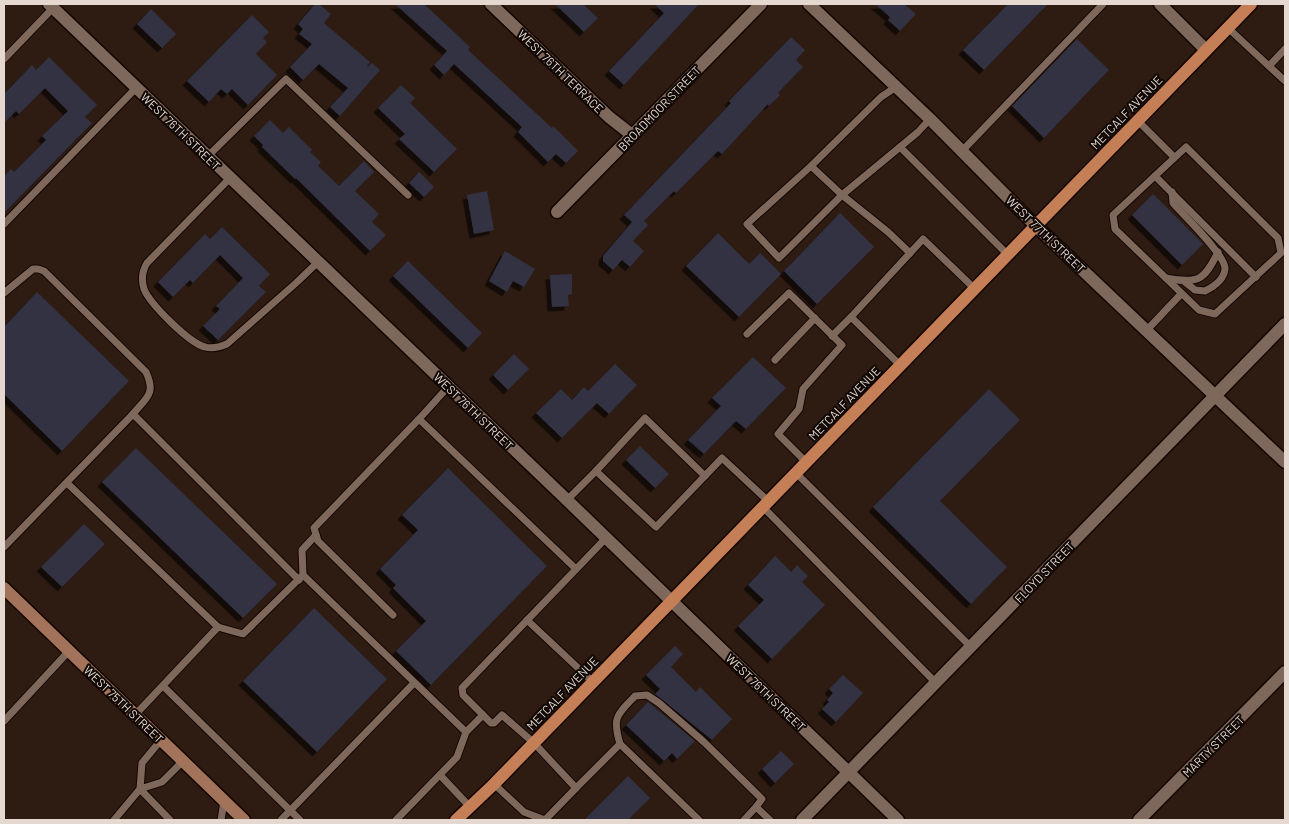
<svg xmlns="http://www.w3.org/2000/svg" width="1289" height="824" font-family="Barlow,sans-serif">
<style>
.building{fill:#303143;filter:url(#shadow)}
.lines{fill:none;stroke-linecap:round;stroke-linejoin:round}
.service-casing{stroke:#150601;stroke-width:9}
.minor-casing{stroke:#150601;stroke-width:15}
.secondary-casing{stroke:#150601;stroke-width:15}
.primary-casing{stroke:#150601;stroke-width:15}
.service{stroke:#7e685c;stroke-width:7}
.minor{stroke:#7e685c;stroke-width:12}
.secondary{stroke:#a2735a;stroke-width:12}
.primary{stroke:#c57f57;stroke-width:12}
.labels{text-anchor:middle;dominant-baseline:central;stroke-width:4;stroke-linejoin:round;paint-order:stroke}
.street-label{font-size:12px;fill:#e5d8d1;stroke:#100805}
</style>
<defs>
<filter id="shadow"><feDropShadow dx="-4.5" dy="4.5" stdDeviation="0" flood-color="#0009"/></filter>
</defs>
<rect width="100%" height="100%" fill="#2e1c12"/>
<g class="building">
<polygon points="315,4 319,4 331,14 324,23 370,62 367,66 368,67 372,63 380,70 340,116 330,107 348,88 319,64 303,80 290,67 312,44 299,34 303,29 298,24"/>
<polygon points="395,4 424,4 470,47 468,50 552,128 553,126 578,151 566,163 556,154 548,162 518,132 522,127 454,64 444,75 434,65 447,51"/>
<polygon points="555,4 583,4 598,18 584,32"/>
<polygon points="654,4 699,4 624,85 609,71 664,13"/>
<polygon points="875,4 904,4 916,14 900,31 888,20 890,17"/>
<polygon points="1008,4 1048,4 984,70 963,50"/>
<polygon points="151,9 176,34 162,48 137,24"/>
<polygon points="252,15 269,32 263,38 267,42 256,54 277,75 248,105 232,89 227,94 221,89 209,102 187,81"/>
<polygon points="791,37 805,50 796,60 803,67 778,93 780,95 769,106 768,104 722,154 718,151 676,193 674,191 644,221 648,225 633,241 644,251 630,267 622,260 613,270 603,261 603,256 632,222 624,215 731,103 729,101"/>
<polygon points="1077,39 1109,70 1044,138 1012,106"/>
<polygon points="49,57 97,105 85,117 92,123 4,213 4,176 11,169 14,172 46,140 42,136 68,111 45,88 19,114 16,111 4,123 4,94 32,65 36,70"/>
<polygon points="401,85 415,98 410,103 457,149 434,172 399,139 405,134 378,108"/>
<polygon points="270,120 283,133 289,127 312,150 310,152 321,162 318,166 339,186 364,161 374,172 355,191 379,214 372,222 386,235 370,251 296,178 295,179 262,147 263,145 254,136"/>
<polygon points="419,172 434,187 424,197 409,183"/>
<polygon points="487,191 494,230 474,234 467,195"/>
<polygon points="1153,194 1203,244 1182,265 1132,215"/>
<polygon points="840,213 874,247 817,304 784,271"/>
<polygon points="222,227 270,274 259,286 266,292 218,340 203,326 220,309 216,306 243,278 220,255 193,283 190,280 173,297 158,282 205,234 210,239"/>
<polygon points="718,233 749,264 760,253 781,274 739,317 686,266"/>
<polygon points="505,251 535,269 524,287 513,281 507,292 489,281"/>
<polygon points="408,261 482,333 468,348 393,276"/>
<polygon points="572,274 572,294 568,295 569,306 552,307 550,275"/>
<polygon points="37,292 129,381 62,451 4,394 4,327"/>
<polygon points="514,354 529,369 508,390 493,375"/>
<polygon points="753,357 786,388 746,429 736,421 704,454 688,440 721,406 712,398"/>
<polygon points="615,364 637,385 609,414 597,403 562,438 536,413 561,389 572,400 584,387 588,391"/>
<polygon points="989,389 1020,420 940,501 1007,567 971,604 873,507"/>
<polygon points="640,446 669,474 655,488 626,460"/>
<polygon points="136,448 277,584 243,618 102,482"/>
<polygon points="448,468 547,566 431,685 396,651 426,621 393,588 396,585 380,569 418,530 402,515"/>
<polygon points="84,524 105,544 62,587 41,567"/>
<polygon points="775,556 791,572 797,565 808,576 802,582 825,605 772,659 738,626 764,600 748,585"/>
<polygon points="314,608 387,679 317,752 243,681"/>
<polygon points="675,646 683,654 671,667 696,692 700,687 732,719 712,740 655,694 660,689 646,675"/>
<polygon points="843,675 863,693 836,722 822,709 829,702 827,700 833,693 829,689"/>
<polygon points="648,702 695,741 677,759 672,753 664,761 626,725"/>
<polygon points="781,751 794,764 775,783 762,769"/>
<polygon points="628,776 650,798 628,820 584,820"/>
</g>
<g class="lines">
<defs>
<g id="service">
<polyline points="1228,28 1285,81"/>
<polyline points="4,59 53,8"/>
<polyline points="1269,66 1285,49"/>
<polyline points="930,119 918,132 900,147 1007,254"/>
<polyline points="1137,120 1174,157"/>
<polyline points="900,147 842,195 888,232 910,253"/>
<polygon points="1186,147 1278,238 1281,253 1215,314 1199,310 1115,229 1113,215"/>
<polyline points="962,151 1103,4"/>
<polyline points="208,156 286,79 408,195"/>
<polyline points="811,166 842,195 779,258 747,224 811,166 881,97 896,87"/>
<polyline points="1155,176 1256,277"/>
<path d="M230 178 147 263C142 271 141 279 144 289 150 304 189 343 205 347 212 349 220 347 227 344L296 283 318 262"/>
<path d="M1172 192 1173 203C1183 215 1226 255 1225 269 1224 280 1213 287 1205 291L1195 290 1185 282"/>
<polyline points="4,224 136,88"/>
<path d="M1166 278C1198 284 1204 281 1218 252"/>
<path d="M4 293 33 269H38L44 271 146 372C156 394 147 397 133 414L4 547"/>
<polyline points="1147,330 1181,294"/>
<polyline points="747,334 789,293 842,345 803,389 799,409 778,434 806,462"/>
<polyline points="832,336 851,317"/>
<polyline points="775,360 815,318"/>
<polyline points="900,365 851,317 923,239 975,289"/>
<polyline points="448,387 419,419 576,569"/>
<polyline points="133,414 299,580"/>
<polyline points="596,471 645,418 705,476"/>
<polyline points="796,473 971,647"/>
<polyline points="67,483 218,627 243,634 303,575 466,732 483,715"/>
<polyline points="567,500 596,471 656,527 722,458 768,501"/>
<polyline points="763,507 936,683"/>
<polyline points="303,575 302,550 316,535"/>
<polyline points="393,615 318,541 314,528 419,419"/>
<polyline points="527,620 593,682"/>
<polyline points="163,686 300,820"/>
<polyline points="135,715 218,627"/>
<polyline points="4,721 69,651"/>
<polyline points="161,740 142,763 140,789 170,820"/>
<path d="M620 744C612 717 617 715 635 696L647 695 659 703 704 742 762 799 756 807"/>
<polyline points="440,775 470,807"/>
<polyline points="494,784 524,812 545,820"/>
<polyline points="576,788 620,744 699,820"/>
<polyline points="114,820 140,789 162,782 183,761"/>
<polyline points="221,820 224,801"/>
<polyline points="281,820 414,683"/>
<polyline points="396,820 457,757 466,732"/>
<polyline points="545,820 576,788 534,743 502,715 494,723 491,723 463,695 462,688 606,538"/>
<polyline points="744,820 756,807 770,820"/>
</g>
<g id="minor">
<polyline points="49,4 567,500 898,820"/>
<polyline points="491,4 609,117 632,135"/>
<polyline points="809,4 930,119 1035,225 1285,462"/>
<polyline points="1160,4 1206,50"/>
<polyline points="557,212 761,4"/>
<polyline points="802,820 1285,324"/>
<polyline points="1139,820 1285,672"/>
</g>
<polyline id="secondary" points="4,588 244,820"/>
<polyline id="primary" points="456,820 494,784 1251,4"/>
</defs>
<use href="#service" class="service-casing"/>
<use href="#minor" class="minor-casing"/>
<use href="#secondary" class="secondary-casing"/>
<use href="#primary" class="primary-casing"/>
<use href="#service" class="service"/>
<use href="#minor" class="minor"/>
<use href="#secondary" class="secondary"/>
<use href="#primary" class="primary"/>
</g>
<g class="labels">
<g class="street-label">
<text transform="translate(561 71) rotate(44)">WEST 76TH TERRACE</text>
<text transform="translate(659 108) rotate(-46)">BROADMOOR STREET</text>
<text transform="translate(1126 112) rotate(-46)">METCALF AVENUE</text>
<text transform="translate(181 131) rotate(44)">WEST 76TH STREET</text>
<text transform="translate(1046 234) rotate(44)">WEST 77TH STREET</text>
<text transform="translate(844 403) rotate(-46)">METCALF AVENUE</text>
<text transform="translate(474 411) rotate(44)">WEST 76TH STREET</text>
<text transform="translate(1044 572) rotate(-46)">FLOYD STREET</text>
<text transform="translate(766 692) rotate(44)">WEST 76TH STREET</text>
<text transform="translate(562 693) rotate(-46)">METCALF AVENUE</text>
<text transform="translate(124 704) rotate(44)">WEST 75TH STREET</text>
<text transform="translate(1213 746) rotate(-45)">MARTY STREET</text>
</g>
</g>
<rect width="1289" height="824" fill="none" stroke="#e5d8d1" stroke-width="10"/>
</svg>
